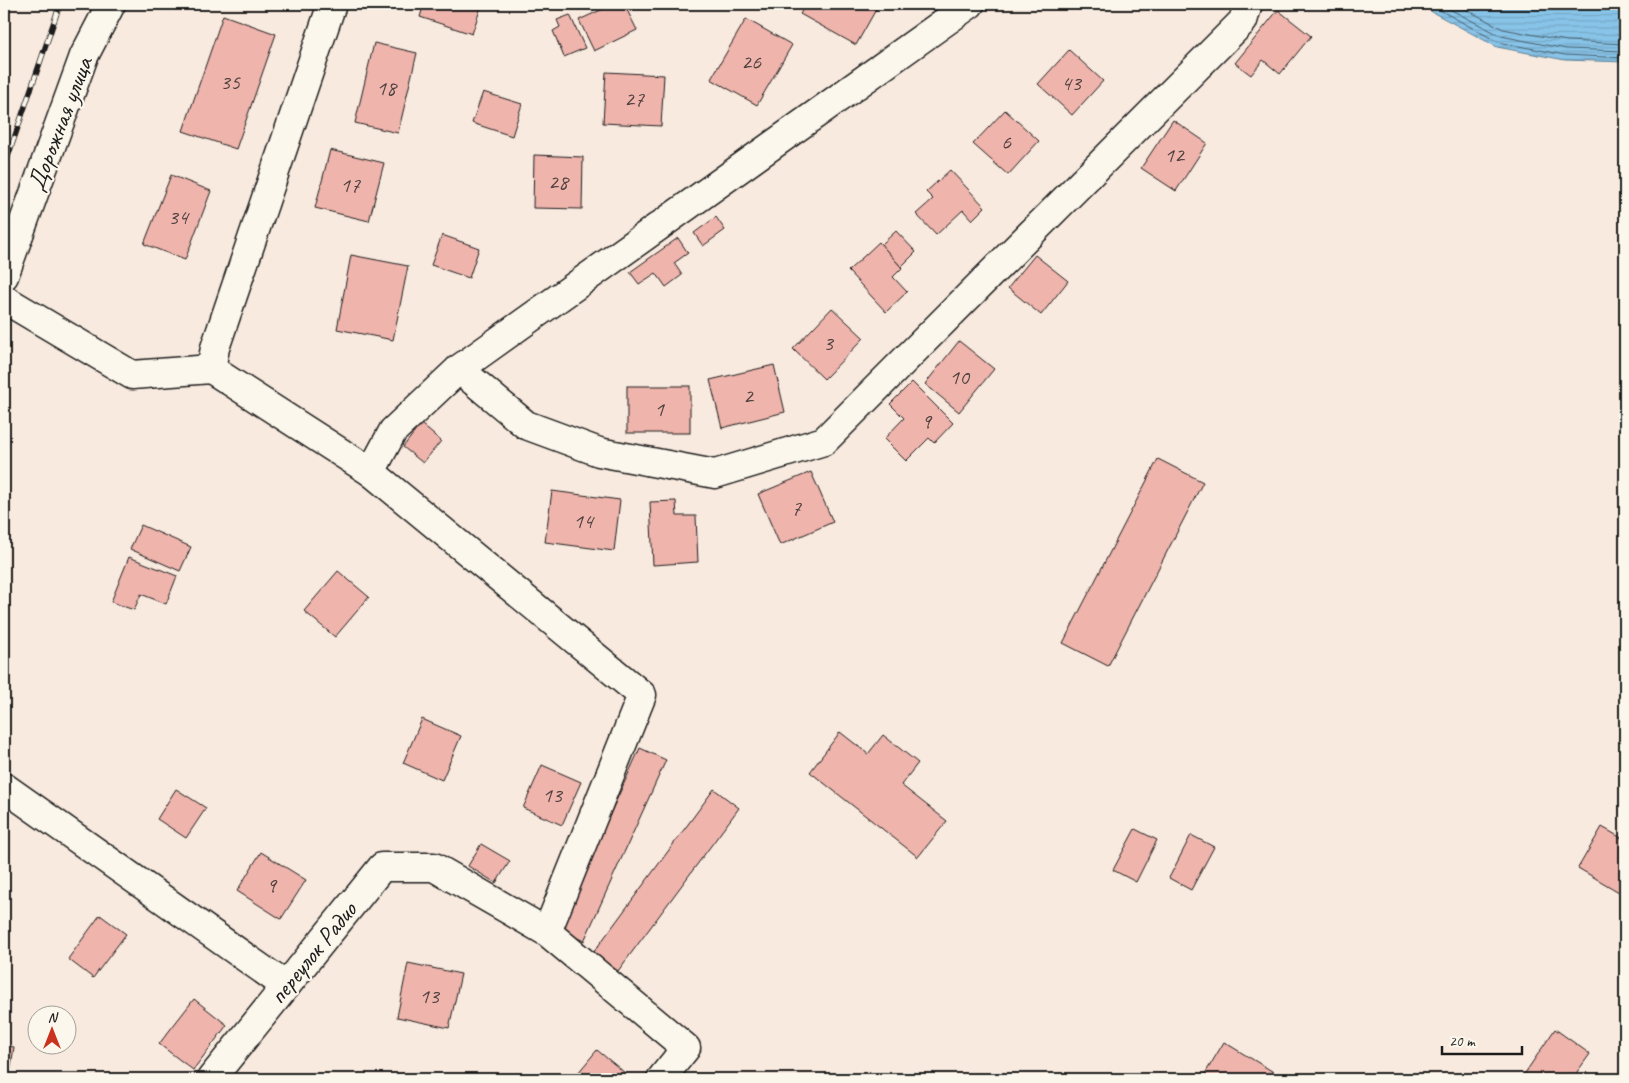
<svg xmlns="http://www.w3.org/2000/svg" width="1629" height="1083" font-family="Caveat,sans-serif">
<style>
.water{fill:url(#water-rules);stroke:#5d8196}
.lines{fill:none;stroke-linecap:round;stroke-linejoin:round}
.shore{stroke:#475f6e;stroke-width:1}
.building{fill:#efb4ac;stroke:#1c1c1c}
.minor-casing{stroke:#1c1c1c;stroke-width:31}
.minor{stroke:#fbf7ec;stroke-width:28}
.rail-casing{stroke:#1c1c1c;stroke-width:5.5}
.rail{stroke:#fbf7ec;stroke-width:4;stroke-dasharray:11;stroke-linecap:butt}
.labels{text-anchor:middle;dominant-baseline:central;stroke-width:4.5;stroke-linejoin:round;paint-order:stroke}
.number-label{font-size:22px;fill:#514240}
.street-label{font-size:25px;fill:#1c1c1c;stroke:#fbf7ec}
</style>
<defs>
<pattern id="water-rules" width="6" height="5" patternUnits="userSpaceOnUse" patternTransform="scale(1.25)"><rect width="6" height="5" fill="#88c4e8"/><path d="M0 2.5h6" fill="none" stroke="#75a8c6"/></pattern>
</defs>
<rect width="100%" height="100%" fill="#f9eadf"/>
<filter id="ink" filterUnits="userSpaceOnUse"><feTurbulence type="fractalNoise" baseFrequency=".02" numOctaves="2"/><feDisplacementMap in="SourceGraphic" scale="10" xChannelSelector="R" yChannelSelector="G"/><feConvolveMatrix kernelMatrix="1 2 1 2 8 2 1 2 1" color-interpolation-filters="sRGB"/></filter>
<g filter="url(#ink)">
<polygon class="water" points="1423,4 1625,5 1625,62 1565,60 1497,47 1432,12"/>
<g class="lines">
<g class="shore">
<polyline points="1431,4 1436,8 1498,42 1565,55 1625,58"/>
<polyline points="1440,4 1501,36 1566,49 1625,51"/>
<polyline points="1456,4 1503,29 1567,41 1625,44"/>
</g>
</g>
<g class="building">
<polygon points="424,4 482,4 472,34 420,17"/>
<polygon points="614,4 624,4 637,30 594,51 579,20"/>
<polygon points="806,4 879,4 856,45 800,14"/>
<polygon points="1278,10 1311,36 1280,74 1263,60 1251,75 1235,63"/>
<polygon points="223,15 276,34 236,149 183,131"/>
<polygon points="570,15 585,48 564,57 553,31 560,27 557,20"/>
<polygon points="746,19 792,45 757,105 711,79"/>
<polygon points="374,43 417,53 398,133 355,123"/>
<polygon points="1069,50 1103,81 1072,115 1038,84"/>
<polygon points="606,72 664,75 661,126 603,123"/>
<polygon points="483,92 522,104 512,136 472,123"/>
<polygon points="1005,110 1039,141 1008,175 973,144"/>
<polygon points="1173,120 1207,143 1176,191 1141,168"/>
<polygon points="330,150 384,163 369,221 315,208"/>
<polygon points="534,155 583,157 582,209 533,208"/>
<polygon points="950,170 985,207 972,220 963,210 936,235 916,214 933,199 926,192"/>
<polygon points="171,175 211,191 185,260 144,244"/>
<polygon points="716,217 725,230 703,246 694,233"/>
<polygon points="896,231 916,252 901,267 881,245"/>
<polygon points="442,235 479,248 469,278 431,265"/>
<polygon points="678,238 688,253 674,263 682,275 666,287 656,273 639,284 630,272"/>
<polygon points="879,242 902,268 893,277 907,292 886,312 848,271"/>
<polygon points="351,255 408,266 393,340 337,329"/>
<polygon points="1035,255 1068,281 1041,315 1008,288"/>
<polygon points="832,308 864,338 824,379 793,349"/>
<polygon points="959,341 994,369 959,412 925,384"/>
<polygon points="774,365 785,412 722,428 710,380"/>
<polygon points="912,382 953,423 934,443 929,438 906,461 884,439 904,418 890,404"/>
<rect x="627" y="386" width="63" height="47"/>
<polygon points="421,424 441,441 423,463 403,447"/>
<polygon points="1158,459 1203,482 1108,666 1063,643"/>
<polygon points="811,472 833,522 780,545 758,494"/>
<polygon points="552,491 620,500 614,551 545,542"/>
<polygon points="676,501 677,516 696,516 698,562 653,565 650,502"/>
<polygon points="141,525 191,547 180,571 130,549"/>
<polygon points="129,557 177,576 166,604 141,594 134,610 111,602"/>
<polygon points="338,571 369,597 335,637 304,611"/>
<polygon points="422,719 461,736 442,780 403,763"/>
<polygon points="840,732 868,754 883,735 918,763 901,785 947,821 918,857 810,772"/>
<polygon points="640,748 666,760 584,941 558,929"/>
<polygon points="542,765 581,782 562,825 523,808"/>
<polygon points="176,789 206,808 186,838 157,819"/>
<polygon points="714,789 739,808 618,971 593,953"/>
<polygon points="1602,827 1625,840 1624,895 1578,868"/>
<polygon points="1135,829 1157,840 1136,882 1113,870"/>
<polygon points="1191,835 1214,847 1191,890 1169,878"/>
<polygon points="481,844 510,861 496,883 468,866"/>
<polygon points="261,852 306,880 281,919 237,891"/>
<polygon points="100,915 126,934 93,978 68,959"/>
<polygon points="408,963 461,974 449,1028 397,1017"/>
<polygon points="194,999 227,1025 193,1070 159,1044"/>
<polygon points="1555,1029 1590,1054 1572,1079 1521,1079"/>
<polygon points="1224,1042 1285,1079 1206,1079 1203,1077"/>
<polygon points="4,1045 14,1047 9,1079 4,1079"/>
<polygon points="597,1050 630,1077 629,1079 573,1079"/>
</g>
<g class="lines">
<defs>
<g id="minor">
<polyline points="4,276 84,56 111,4"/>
<polyline points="4,299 132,375 211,369 371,472 642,695 547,932"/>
<polyline points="211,369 215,348 332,4"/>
<polyline points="459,369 526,425 599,452 715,474 824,441 1243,21 1248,4"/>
<polyline points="371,472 393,431 459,369 970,4"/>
<polyline points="4,787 286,986"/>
<polyline points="211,1079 382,867 434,867 547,932 686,1048 661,1079"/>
</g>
</defs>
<use href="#minor" class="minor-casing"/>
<use href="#minor" class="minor"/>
<defs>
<g id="rail">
<polyline points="4,18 9,4"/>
<polyline points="4,168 60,4"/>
</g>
</defs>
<use href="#rail" class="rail-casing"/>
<use href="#rail" class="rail"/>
</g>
</g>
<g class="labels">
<g class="number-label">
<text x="751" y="62">26</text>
<text x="230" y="82">35</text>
<text x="1071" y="83">43</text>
<text x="386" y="88">18</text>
<text x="634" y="99">27</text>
<text x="1006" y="142">6</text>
<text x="1174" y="155">12</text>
<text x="558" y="182">28</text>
<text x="350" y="185">17</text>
<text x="178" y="217">34</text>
<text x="828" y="343">3</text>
<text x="959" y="377">10</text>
<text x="748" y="396">2</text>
<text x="659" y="409">1</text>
<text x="926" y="421">9</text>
<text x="796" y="508">7</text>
<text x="583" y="521">14</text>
<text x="552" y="795">13</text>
<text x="271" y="885">9</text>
<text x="429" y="996">13</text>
</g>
<g class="street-label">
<text transform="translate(60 124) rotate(-69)">Дорожная улица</text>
<text transform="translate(313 953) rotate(-51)">переулок Радио</text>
</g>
</g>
<rect width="1629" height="1083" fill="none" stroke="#fbf7ec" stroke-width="20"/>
<rect x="10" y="10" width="1609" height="1063" fill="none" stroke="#1c1c1c" stroke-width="2" filter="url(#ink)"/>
<g transform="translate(52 1030)"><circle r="24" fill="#fbf7ec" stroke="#a29f99"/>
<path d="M0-4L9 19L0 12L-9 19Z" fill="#c8321e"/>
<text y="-8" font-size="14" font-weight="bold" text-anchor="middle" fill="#1c1c1c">N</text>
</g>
<path d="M1442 1046v8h80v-8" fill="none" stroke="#1c1c1c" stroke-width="2.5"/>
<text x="1449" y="1046" font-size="15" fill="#1c1c1c" stroke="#fbf7ec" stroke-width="4" paint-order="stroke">20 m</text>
</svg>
